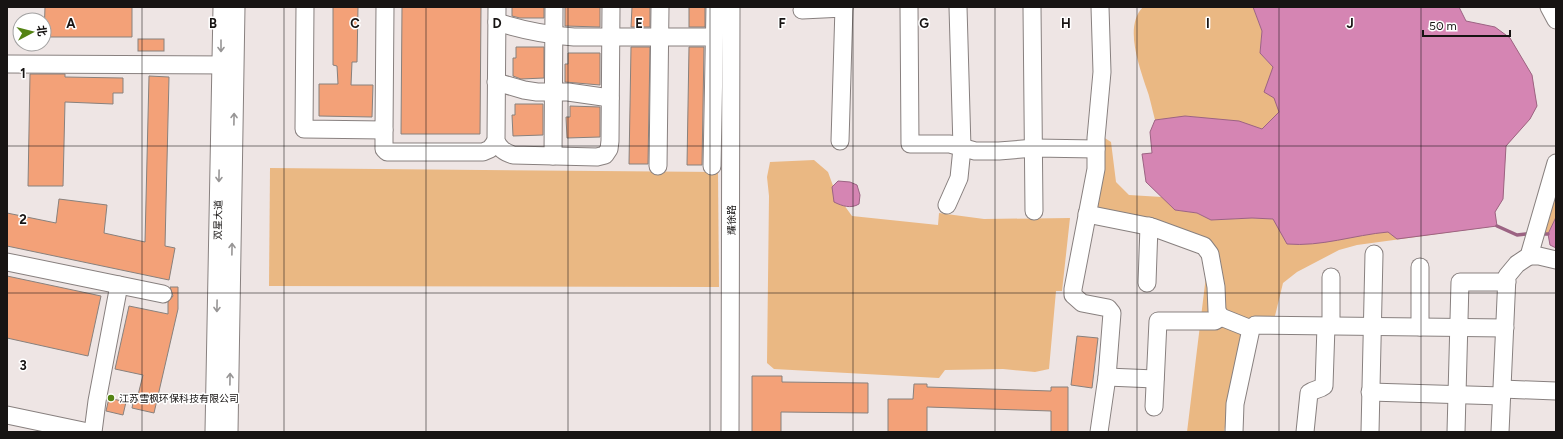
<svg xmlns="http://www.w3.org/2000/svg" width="1563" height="439" font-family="Figtree,'Noto Sans SC',sans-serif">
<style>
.green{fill:#eab883}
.water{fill:#d585b3;stroke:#9c6383}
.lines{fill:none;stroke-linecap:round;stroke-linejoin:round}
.stream{stroke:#9c6383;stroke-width:3.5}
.building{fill:#f3a178;stroke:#88817d}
.minor-casing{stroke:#88807f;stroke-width:19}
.minor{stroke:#fff;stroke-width:17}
.oneway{stroke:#979595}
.grid{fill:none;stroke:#171413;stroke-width:1;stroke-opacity:0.55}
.poi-dot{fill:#548314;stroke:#fff;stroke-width:1.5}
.labels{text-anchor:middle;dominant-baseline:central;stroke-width:3;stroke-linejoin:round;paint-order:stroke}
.street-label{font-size:10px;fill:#171413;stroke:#fff}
.poi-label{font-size:10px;fill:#171413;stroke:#fff;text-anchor:start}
.grid-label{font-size:13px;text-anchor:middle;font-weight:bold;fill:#171413;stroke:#fff;stroke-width:3;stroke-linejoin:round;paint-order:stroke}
</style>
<rect width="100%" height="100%" fill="#eee5e4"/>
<g class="green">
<path d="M1143 7H1253L1262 31 1260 53 1273 67 1495 27 1510 38 1532 75 1537 106 1530 119 1506 146 1503 199 1495 212 1497 226 1357 245 1339 250 1297 272 1283 283 1274 320 1252 319 1234 382 1224 432H1187L1206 276 1207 242 1165 222 1094 208 1100 135 1111 142 1116 182 1129 195 1162 197 1175 210 1197 213 1211 220 1252 218 1273 219 1262 129 1256 127 1189 116 1155 120C1152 109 1150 97 1146 87 1139 65 1124 26 1143 7Z"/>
<polygon points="814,160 828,172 836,194 852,216 938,225 939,213 984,219 1070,218 1062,291 1056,291 1049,369 1035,372 1003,369 945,370 939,378 774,369 767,363 769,196 767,177 770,162"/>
<polygon points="270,168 718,172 719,287 269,286"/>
<polygon points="1556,177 1556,217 1548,234 1539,234"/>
</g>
<g class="water">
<path d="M1253 7H1459L1466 21 1495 27 1510 38 1532 75 1535 94 1537 106 1530 119 1506 146 1503 199 1495 212 1497 226 1397 239 1388 232C1354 235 1321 247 1287 244L1273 219 1252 218 1211 220 1197 213 1175 210 1146 182 1142 154 1152 153 1150 132 1155 120 1185 116 1239 121 1262 129 1279 112 1274 98 1264 92 1273 67 1260 53 1262 31Z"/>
<path d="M838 181 850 182 857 185 860 195 859 204C851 209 842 206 834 202L832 187Z"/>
<polygon points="1556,217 1556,248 1550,245 1548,234"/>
</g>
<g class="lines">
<g class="stream">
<polyline points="1497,226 1517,235 1526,234"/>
<polyline points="1545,234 1548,234"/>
</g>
</g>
<g class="building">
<polygon points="45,7 132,7 132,37 44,37"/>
<polygon points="333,7 358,7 357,62 352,62 351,85 373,85 372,117 319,116 319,84 338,84 337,66 333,65"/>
<polygon points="402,7 481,7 480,134 401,134"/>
<polygon points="512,7 544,7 544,18 520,18 512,16"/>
<polygon points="565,7 600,7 600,27 565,26"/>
<polygon points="632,7 650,7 650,27 631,27"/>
<rect x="689" y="7" width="16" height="20"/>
<rect x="138" y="39" width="26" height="12"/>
<polygon points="516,47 544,47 544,78 521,79 513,76 513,58 516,58"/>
<polygon points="631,47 650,47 648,164 629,164"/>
<polygon points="689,47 704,47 702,165 687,165"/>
<polygon points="568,53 600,53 600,85 565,82 565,64 568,64"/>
<polygon points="30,74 65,74 65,77 123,78 123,93 113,93 113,104 65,102 63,186 28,186"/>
<polygon points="149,76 169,77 165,246 175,248 169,280 7,246 7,213 56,223 59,199 107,205 104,233 145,242"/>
<polygon points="515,104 543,104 543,135 513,136 512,115 515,115"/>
<polygon points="570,106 600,107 600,137 567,138 566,117 570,117"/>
<polygon points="7,276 101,296 88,356 7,338"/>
<polygon points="170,287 178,287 178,309 154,413 132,408 134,399 137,399 143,375 115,369 129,306 168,314 168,302 173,296"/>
<polygon points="1077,336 1098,338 1092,388 1071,385"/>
<polygon points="752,376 782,376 782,382 868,383 868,413 781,412 781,432 752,432"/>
<polygon points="914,384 927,384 927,387 1051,391 1051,387 1068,387 1068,432 1051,432 1051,411 927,407 927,432 888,432 888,399 913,399"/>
<polygon points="109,398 126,402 123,415 106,411"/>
</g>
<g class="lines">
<defs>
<g id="minor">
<polyline points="305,7 304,129 384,130 385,7"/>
<path d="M497 7 496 141C500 149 504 152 513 155L597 157 605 155 609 149 610 141 611 7"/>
<polyline points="909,7 910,144 950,144 975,151 999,151 1035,148 1096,149"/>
<polyline points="1032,7 1034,211"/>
<polyline points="1549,7 1556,20"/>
<polyline points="802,10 844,8"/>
<path d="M497 22C522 30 548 35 574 37H714"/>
<polyline points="7,64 233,65"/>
<polyline points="496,82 524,90 537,92 568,92 610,98"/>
<polyline points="384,130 384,149 387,152 483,152 490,149 496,141"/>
<polyline points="840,141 844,7"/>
<polyline points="553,156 554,7"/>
<polyline points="658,166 660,7"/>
<polyline points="712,166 715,7"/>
<polyline points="947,205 959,178 962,148 958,7"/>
<polyline points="1087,214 1152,227 1204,246 1210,254 1216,287 1217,311 1221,317 1251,329"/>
<polyline points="1529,256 1539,256 1556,260"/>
<polyline points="7,262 163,294"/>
<polyline points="1420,267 1420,327"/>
<polyline points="1331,277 1331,326"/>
<polyline points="1147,283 1149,226"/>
<polyline points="1107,377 1155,379"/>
<polyline points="1502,389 1556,391"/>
<polyline points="1370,392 1502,396"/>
<polyline points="1154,407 1158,321 1215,321 1221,317"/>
<polyline points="7,415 88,432"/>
<polyline points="93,432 97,401 119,285"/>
<polyline points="214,432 222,7"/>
<polyline points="229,432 236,7"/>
<polyline points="730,432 731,7"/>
<polyline points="1099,432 1107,377 1112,313 1108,308 1082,303 1073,295 1073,289 1096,169 1096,138 1102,72 1100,7"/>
<polyline points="1234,432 1235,404 1251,329 1255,325 1505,328"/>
<path d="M1305 432 1309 393C1314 389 1319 390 1324 386L1326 326"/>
<polyline points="1370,432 1374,254"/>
<polyline points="1456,432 1460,282 1507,282"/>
<polyline points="1500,432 1507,276 1517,264 1529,256 1556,163"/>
</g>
</defs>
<use href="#minor" class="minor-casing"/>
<use href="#minor" class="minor"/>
</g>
<defs><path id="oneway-shaft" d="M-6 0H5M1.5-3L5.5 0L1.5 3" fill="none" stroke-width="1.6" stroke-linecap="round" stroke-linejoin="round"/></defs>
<g class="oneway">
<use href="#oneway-shaft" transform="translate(221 46) rotate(90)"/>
<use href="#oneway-shaft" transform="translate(234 119) rotate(-89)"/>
<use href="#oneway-shaft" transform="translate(219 176) rotate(91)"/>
<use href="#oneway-shaft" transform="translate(232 249) rotate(-89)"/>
<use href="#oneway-shaft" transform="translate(217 306) rotate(91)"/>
<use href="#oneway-shaft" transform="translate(230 379) rotate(-89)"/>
</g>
<path class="grid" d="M142 7V432M284 7V432M426 7V432M568 7V432M710 7V432M853 7V432M995 7V432M1137 7V432M1279 7V432M1421 7V432M7 146H1556M7 293H1556"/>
<circle class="poi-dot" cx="111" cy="398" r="4"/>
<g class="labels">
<g class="street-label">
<text transform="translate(218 220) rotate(-89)">双星大道</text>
<text transform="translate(731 220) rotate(-90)">耀徐路</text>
</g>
<g class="poi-label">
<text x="119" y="398">江苏雪枫环保科技有限公司</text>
</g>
</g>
<g class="grid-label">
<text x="71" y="28">A</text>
<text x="213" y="28">B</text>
<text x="355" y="28">C</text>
<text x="497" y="28">D</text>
<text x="639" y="28">E</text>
<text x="782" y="28">F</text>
<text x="924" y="28">G</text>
<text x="1066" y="28">H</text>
<text x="1208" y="28">I</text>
<text x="1350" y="28">J</text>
<text x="23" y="78">1</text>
<text x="23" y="224">2</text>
<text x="23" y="370">3</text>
</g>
<rect width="1563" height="439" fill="none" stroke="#171413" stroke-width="16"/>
<g transform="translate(32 32) rotate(83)"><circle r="19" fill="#ffffff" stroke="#a2a1a1"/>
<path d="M0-3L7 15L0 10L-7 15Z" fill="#548314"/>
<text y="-6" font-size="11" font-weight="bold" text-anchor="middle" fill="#171413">北</text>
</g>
<path d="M1423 30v6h87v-6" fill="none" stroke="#171413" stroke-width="2"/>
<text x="1429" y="30" font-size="12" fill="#171413" stroke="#ffffff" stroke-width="3" paint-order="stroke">50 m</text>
</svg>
